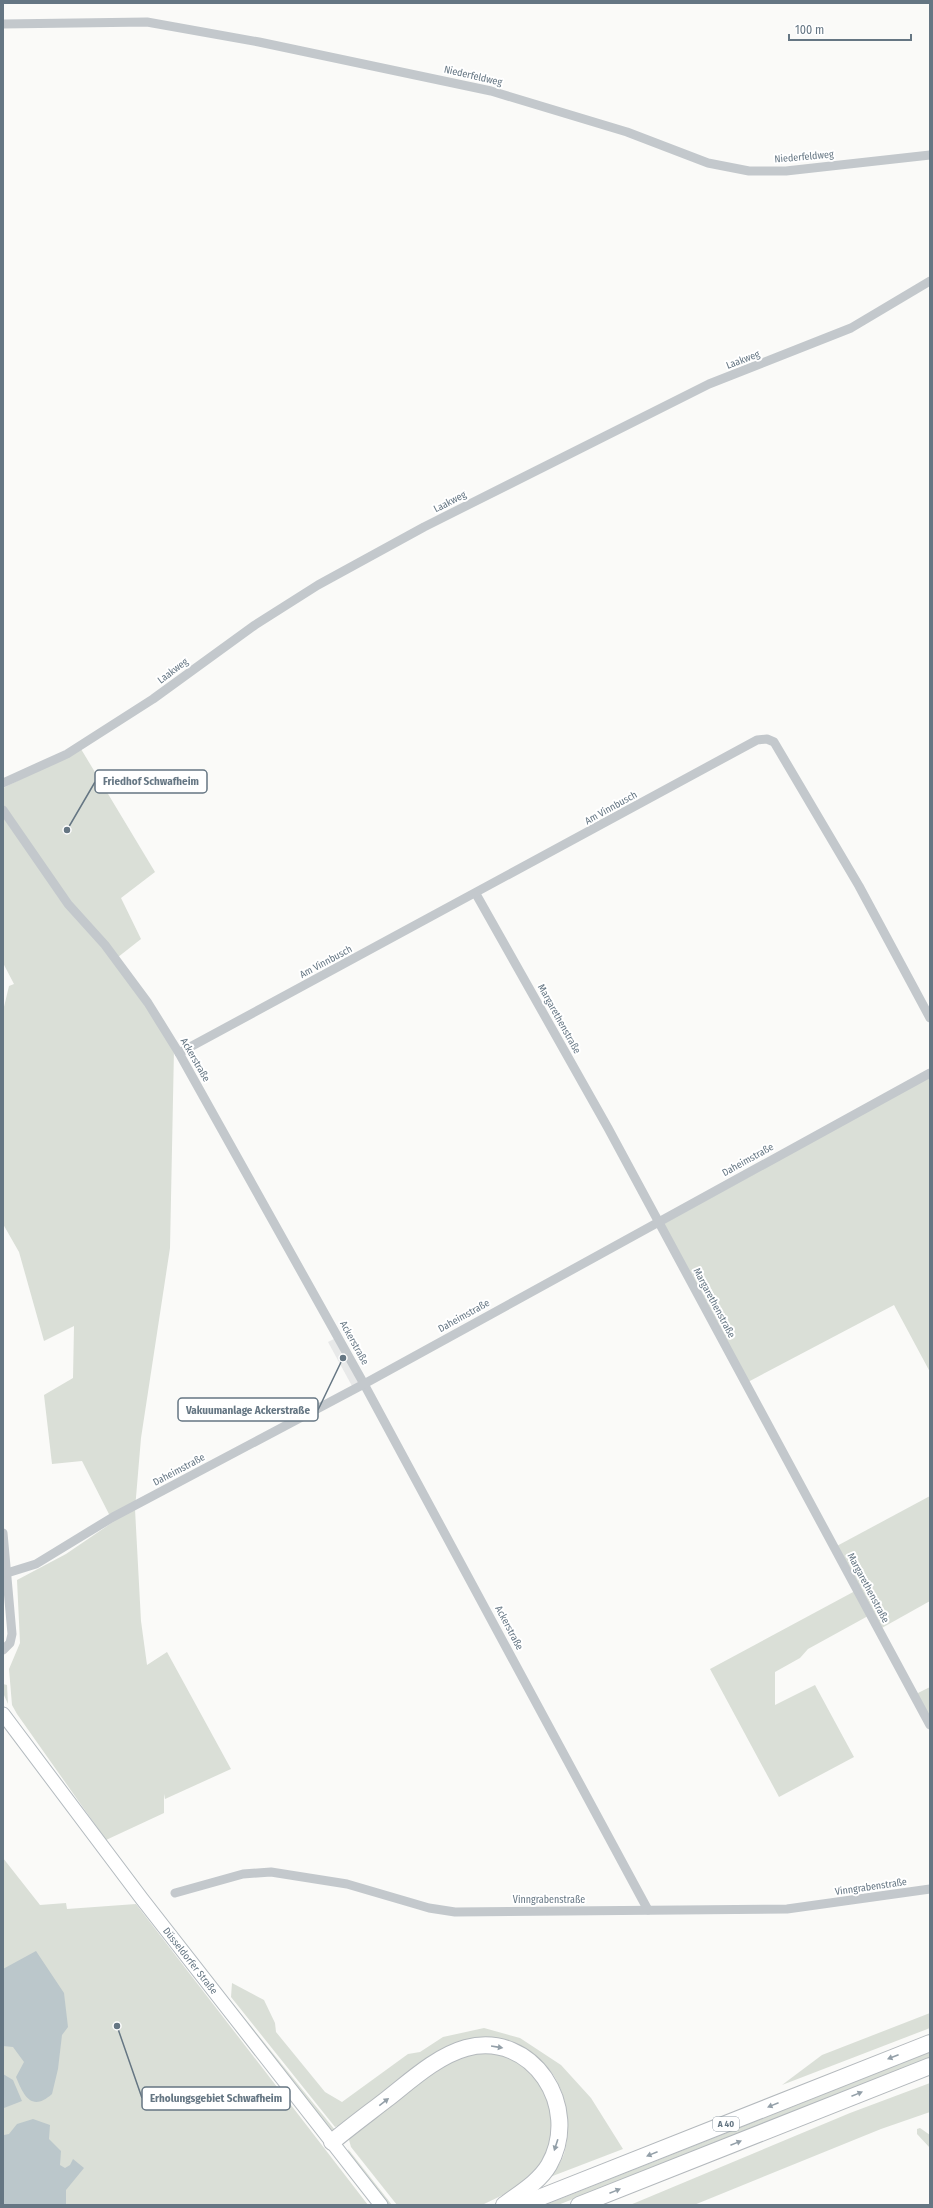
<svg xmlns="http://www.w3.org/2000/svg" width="933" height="2208" font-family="'Fira Sans Condensed',sans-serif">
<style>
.built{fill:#e8e9e9}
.green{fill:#dadfd7}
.water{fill:#bbc7cb}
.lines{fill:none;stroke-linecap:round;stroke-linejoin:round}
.secondary-casing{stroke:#b3babf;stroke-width:15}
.motorway-casing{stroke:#b4b9bd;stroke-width:18}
.minor{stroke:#c3c8cc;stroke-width:9}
.secondary{stroke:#fff;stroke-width:13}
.motorway{stroke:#fff;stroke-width:16}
.oneway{fill:#939fa8}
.labels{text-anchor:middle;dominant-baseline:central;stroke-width:4;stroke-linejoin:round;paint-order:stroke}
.shield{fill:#fff;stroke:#939fa8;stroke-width:1}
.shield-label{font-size:9px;font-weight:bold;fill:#657683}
.street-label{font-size:10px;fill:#657683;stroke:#fff}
.leader{fill:none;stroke:#657683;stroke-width:1.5}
.callout-dot{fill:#657683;stroke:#fff;stroke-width:1.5}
.callout{fill:#fff;stroke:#657683;stroke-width:1.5}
.callout-label{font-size:11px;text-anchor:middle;font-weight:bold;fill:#657683}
</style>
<rect width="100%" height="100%" fill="#fafaf8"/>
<polygon class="built" points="336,1338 359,1382 352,1386 328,1342"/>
<g class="green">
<polygon points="81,749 155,872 121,898 141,939 113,961 146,1005 174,1049 170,1248 141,1438 135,1509 141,1621 147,1665 167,1652 231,1769 165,1799 164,1794 164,1813 106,1840 17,1714 12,1705 9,1669 20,1643 17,1580 66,1554 113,1522 82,1461 52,1464 44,1395 73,1378 74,1326 44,1341 19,1252 3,1224 3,1011 9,986 14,984 3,963 3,788"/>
<polygon points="930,1077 930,1372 894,1305 748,1382 663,1224"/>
<polygon points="930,1496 930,1601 880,1629 835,1547"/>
<polygon points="855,1591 868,1616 808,1649 800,1658 775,1672 775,1705 815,1685 854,1757 779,1797 710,1669"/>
<polygon points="3,1684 7,1685 8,1704 3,1693"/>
<polygon points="930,1687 930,1720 916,1694"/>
<polygon points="3,1858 40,1905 66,1903 67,1909 136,1904 368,2205 3,2205"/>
<path d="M232 1983 264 2000 275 2023 276 2032 325 2092 342 2102 408 2054 420 2052 443 2037 484 2028 520 2038 561 2065 591 2098 623 2149 550 2177C555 2170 561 2163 564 2154 573 2124 566 2080 540 2061 531 2055 486 2045 473 2041L344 2124 335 2127 231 1997Z"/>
<polygon points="216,1986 229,1999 335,2130 331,2130"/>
<polygon points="930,2013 930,2028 782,2085 822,2055"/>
<polygon points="484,2052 514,2058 531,2068 548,2093 554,2141 543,2162 530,2177 507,2193 482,2205 397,2205 351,2147 349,2140 351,2135 442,2066 463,2056"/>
<polygon points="930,2052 930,2058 558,2205 545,2205"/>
<polygon points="930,2083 930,2112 881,2129 694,2205 630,2205 850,2113"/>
<polygon points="920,2128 930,2135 930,2148 917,2134 917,2129"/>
<polygon points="348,2149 392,2205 389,2205 350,2157"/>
</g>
<g class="water">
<path d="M36 1951 64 1993 68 2027 62 2035 58 2069 52 2094C31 2113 23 2094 16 2077L24 2062 13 2047 3 2046V1969Z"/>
<polygon points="3,2074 13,2080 22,2101 4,2108"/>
<polygon points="33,2119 50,2125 49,2139 61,2151 60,2165 65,2168 70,2165 73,2159 84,2168 66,2190 66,2205 3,2205 3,2129 4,2135 9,2134 17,2124"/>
</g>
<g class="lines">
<defs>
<polyline id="secondary" points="3,1714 142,1899 381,2205"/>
<g id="motorway">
<path d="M332 2142C350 2127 369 2113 387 2099 410 2081 437 2056 466 2048 532 2030 582 2107 549 2165 539 2182 520 2193 504 2205"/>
<polyline points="521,2205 930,2043"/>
<polyline points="579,2205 930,2066"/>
</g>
</defs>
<use href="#secondary" class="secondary-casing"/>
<use href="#motorway" class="motorway-casing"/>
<g class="minor">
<polyline points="3,24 147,22 259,42 491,91 627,132 708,163 749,171 786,171 930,155"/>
<polyline points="3,783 67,754 153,699 255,625 318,585 424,527 709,384 851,328 930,281"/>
<polyline points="3,810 68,904 105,945 148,1003 179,1053 364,1384 648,1910"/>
<polyline points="476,894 608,1128 930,1725"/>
<polyline points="179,1053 757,740 767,739 774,742 859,886 930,1018"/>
<polyline points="3,1533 12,1634 10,1643 3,1650"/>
<polyline points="7,1573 36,1564 113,1517 364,1384 930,1073"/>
<polyline points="175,1893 243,1874 271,1872 347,1884 429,1908 455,1912 787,1909 930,1889"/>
</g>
<use href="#secondary" class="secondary"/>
<use href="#motorway" class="motorway"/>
</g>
<defs><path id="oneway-solid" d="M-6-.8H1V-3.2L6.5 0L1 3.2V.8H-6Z"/></defs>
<g class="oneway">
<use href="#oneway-solid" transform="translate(497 2047) rotate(9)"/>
<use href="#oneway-solid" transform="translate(893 2057) rotate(159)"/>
<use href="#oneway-solid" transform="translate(857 2094) rotate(-22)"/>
<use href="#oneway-solid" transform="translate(384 2102) rotate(-38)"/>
<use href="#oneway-solid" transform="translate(773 2105) rotate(158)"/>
<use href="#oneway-solid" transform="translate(736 2143) rotate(-22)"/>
<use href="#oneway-solid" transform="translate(556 2145) rotate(108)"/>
<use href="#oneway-solid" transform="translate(652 2154) rotate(158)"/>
<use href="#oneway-solid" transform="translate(615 2191) rotate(-22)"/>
</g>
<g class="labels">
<rect class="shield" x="713" y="2117" width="26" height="14" rx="3"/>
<g class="shield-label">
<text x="726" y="2124">A 40</text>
</g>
<g class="street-label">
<text transform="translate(473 76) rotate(13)">Niederfeldweg</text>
<text transform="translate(804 157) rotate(-5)">Niederfeldweg</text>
<text transform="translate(743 360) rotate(-21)">Laakweg</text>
<text transform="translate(450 502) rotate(-27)">Laakweg</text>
<text transform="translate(173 671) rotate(-37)">Laakweg</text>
<text transform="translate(611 808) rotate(-29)">Am Vinnbusch</text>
<text transform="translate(326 962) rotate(-28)">Am Vinnbusch</text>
<text transform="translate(559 1019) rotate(61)">Margarethenstraße</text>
<text transform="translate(195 1060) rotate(60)">Ackerstraße</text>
<text transform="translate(748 1160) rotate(-29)">Daheimstraße</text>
<text transform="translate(714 1303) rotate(62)">Margarethenstraße</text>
<text transform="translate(464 1316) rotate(-29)">Daheimstraße</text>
<text transform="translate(354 1343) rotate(61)">Ackerstraße</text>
<text transform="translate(179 1470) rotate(-28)">Daheimstraße</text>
<text transform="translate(868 1588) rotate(62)">Margarethenstraße</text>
<text transform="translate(509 1628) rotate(62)">Ackerstraße</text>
<text transform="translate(871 1887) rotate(-8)">Vinngrabenstraße</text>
<text x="549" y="1900">Vinngrabenstraße</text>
<text transform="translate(190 1961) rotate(52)">Düsseldorfer Straße</text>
</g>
</g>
<path class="leader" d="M67 830L95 782M343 1358L318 1410M117 2026L142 2098"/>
<g class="callout-dot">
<circle cx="67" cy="830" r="4"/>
<circle cx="343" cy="1358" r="4"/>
<circle cx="117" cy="2026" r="4"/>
</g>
<g class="callout">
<rect x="95" y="770" width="112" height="23" rx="4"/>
<rect x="178" y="1398" width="140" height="23" rx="4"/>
<rect x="142" y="2087" width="148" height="23" rx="4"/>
</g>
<g class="callout-label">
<text x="151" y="785">Friedhof Schwafheim</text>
<text x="248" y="1414">Vakuumanlage Ackerstraße</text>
<text x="216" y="2102">Erholungsgebiet Schwafheim</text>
</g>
<rect width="933" height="2208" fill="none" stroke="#657683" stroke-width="8"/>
<path d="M789 34v6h122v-6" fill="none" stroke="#657683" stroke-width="2"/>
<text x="795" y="34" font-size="12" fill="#657683" stroke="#ffffff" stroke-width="3" paint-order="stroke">100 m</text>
</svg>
